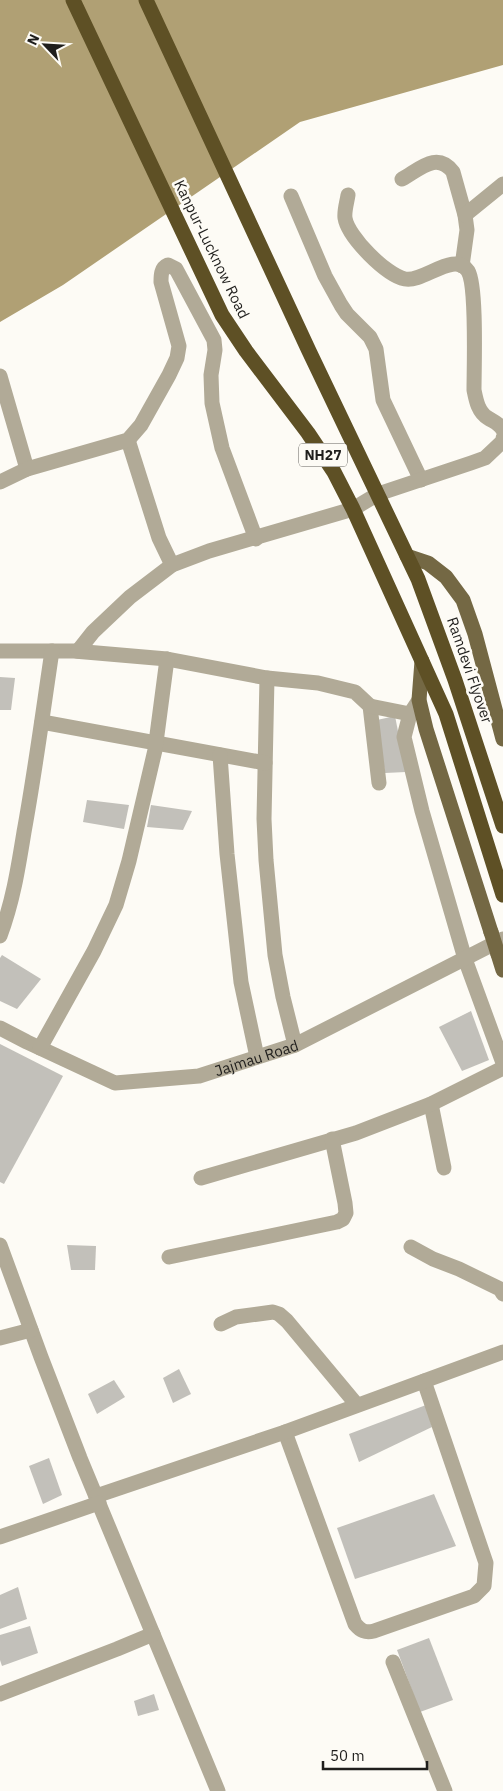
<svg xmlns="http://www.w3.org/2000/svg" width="503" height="1791" font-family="'IBM Plex Sans',sans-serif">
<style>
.water{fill:#b0a074}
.building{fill:#c2c0ba}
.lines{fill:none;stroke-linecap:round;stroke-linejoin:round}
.minor{stroke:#b1aa97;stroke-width:15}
.major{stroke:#746844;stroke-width:15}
.highway{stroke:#5e5025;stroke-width:15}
.major-bridge{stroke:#746844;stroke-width:15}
.labels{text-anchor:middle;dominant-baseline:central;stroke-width:5;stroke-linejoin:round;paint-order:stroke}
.shield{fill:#fdfbf5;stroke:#62605d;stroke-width:1}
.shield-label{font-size:14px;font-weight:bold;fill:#1f1e1c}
.street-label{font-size:15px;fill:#1f1e1c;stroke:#fdfbf5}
</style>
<rect width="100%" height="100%" fill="#fdfbf5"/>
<polygon class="water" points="0,0 503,0 503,65 300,122 63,285 0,322"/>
<g class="building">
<polygon points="0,677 15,678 11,710 0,710"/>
<polygon points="395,716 406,772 385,773 377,720"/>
<polygon points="87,800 129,805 124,829 83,822"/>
<polygon points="151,805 192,811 183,830 147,827"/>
<polygon points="2,955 41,979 17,1009 0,1001 0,958"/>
<polygon points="471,1011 489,1060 462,1071 439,1027"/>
<polygon points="0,1044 63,1076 4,1184 0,1182"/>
<polygon points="67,1245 96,1246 95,1270 71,1270"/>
<polygon points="179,1369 191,1394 173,1403 163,1378"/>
<polygon points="114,1380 125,1397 97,1414 88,1394"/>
<polygon points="426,1405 432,1427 359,1462 349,1434"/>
<polygon points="49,1458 62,1495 43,1504 29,1466"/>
<polygon points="434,1494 456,1546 355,1579 337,1528"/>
<polygon points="18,1587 27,1619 0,1629 0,1595"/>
<polygon points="30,1626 38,1653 2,1666 0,1660 0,1635"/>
<polygon points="429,1638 453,1700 420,1712 397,1650"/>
<polygon points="154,1694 159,1710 138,1716 134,1701"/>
</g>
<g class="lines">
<g class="minor">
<path d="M402 179C420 169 437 151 453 172L465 215 467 230 462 266"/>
<path d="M348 195C347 202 344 211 345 218 348 237 386 275 405 279 423 283 455 250 468 271 477 286 474 368 474 390 476 400 478 412 488 418 494 422 499 423 503 430"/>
<polyline points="291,196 325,276 341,305 347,314 370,337 376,349 383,400 421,480"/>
<polyline points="465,215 503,184"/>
<polyline points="0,376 27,469"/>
<polyline points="128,440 159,538 172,565"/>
<path d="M0 482 27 469 128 440 141 425 169 375 177 358 179 346 161 282C161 275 161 268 168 265L176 269 214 340 215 350 211 375 212 403 222 448 256 539"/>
<polyline points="0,651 74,651 167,659 267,678 318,683 355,692 370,706 379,783"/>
<polyline points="78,651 93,632 130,597 172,565 209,551 353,509 378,494 471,463 485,458 503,441 503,438"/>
<polyline points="267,678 264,819 266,860 275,955 283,997 295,1045"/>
<polyline points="419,700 410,714 404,737 422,811 465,959 503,1063"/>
<polyline points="370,706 410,714"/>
<polyline points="42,722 265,763"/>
<polyline points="220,755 227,854 241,982 257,1057"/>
<path d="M0 936C13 901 18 869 24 832 35 772 43 711 52 651"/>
<path id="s1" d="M0 1028 27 1042 115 1083 199 1076 295 1045 503 939"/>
<polyline points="40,1048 94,951 116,905 129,861 155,750 167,659"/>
<polyline points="431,1104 444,1168"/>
<polyline points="201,1178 356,1133 431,1104 503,1068"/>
<polyline points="0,1245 41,1357 80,1458 218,1791"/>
<polyline points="411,1247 433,1259 459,1269 500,1289 503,1294"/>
<polyline points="169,1257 337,1222 343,1219 346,1213 345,1203 332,1139"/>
<polyline points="221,1324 236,1317 273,1312 279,1314 287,1321 357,1405"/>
<polyline points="0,1338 31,1330"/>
<path d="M285 1432 355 1624C361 1631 365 1633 374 1631L474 1596 484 1586 486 1563 424 1381"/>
<polyline points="96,1496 285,1432 503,1352"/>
<polyline points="0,1537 99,1503"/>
<polyline points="393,1662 445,1791"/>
<polyline points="0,1694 117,1649 153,1634"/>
</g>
<g class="major">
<polyline points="407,556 428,563 446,577 463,600 475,634 503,739"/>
<polyline points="422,661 419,700 426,729 491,932"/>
<polyline points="498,954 503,970"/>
</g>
<g class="highway">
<polyline points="73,0 222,315 246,351 308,433 334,472 353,509 446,714 503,895"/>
<polyline points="146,0 309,351 418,579 455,680 503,826"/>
</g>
<polyline class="major-bridge" points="491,932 498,954"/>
</g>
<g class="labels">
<rect class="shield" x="299" y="443.5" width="48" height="23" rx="4"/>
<g class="shield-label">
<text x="323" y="455">NH27</text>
</g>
<g class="street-label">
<text transform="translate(212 249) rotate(64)">Kanpur-Lucknow Road</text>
<text transform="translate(470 670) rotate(71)">Ramdevi Flyover</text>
<text stroke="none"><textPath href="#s1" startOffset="272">Jajmau Road</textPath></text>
</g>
</g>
<g transform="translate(45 45) rotate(295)" stroke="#fdfbf5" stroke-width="4" paint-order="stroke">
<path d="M0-4L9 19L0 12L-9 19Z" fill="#1f1e1c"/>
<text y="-8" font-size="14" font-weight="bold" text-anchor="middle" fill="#1f1e1c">N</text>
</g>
<path d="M323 1761v8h104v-8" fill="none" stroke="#1f1e1c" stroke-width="2.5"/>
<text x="330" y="1761" font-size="15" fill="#1f1e1c" stroke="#fdfbf5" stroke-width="4" paint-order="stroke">50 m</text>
</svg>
